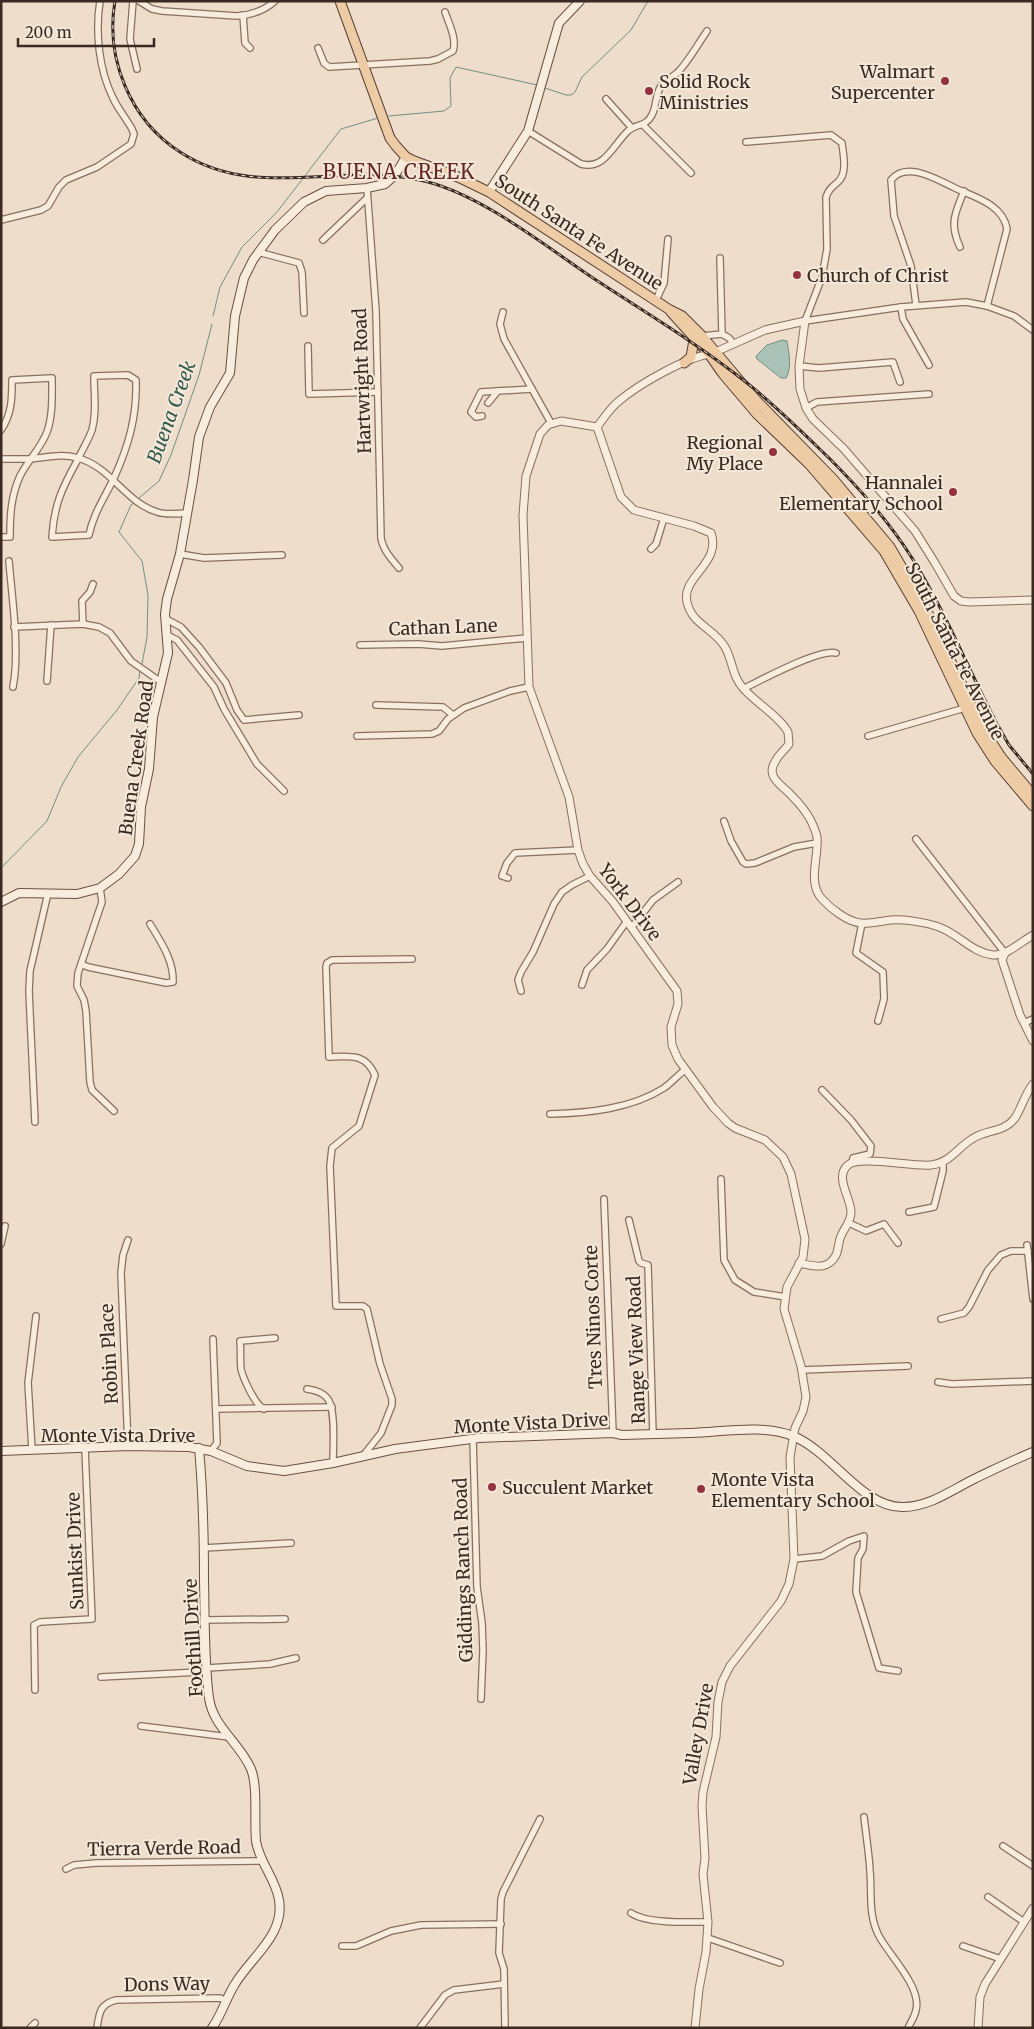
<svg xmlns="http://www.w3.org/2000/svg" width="1034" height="2029" font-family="Merriweather,serif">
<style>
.water{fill:#aac2b7;stroke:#719083}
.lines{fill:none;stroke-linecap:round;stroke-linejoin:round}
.stream{stroke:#719083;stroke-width:1}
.minor-casing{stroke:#896f5f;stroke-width:8}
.tertiary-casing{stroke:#896f5f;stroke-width:9}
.secondary-casing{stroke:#6b5042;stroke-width:10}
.primary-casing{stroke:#573e33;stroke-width:11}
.minor{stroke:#f8ecdd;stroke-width:5.5}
.tertiary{stroke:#f8ecdd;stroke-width:7}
.secondary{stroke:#f8ecdd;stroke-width:8}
.primary{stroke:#edcba5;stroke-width:9}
.rail-casing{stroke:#3a2a22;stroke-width:3}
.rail{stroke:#f4e8d9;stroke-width:1;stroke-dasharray:4;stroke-linecap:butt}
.poi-dot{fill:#953242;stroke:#f4e8d9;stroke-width:2}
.labels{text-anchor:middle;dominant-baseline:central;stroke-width:4;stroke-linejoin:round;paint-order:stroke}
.poi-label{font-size:18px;fill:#3a2a22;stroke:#f4e8d9;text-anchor:start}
.street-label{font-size:18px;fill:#3a2a22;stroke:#f4e8d9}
.water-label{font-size:19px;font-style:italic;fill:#325950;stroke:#f4e8d9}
.quarter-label{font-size:20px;letter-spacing:1px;fill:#652723;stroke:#f4e8d9}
</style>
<rect width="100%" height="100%" fill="#edddca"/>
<path class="water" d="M782 340 787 341C789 352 792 369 786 378H781L757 359 756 356 767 345Z"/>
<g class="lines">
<g class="stream">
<polyline points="545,88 566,95 571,95 575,92 582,77 631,30 648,1"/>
<polyline points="389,116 444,111 451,106 450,78 456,67 537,85"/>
<polyline points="213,316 220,287 242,247 277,212 341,129 378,118"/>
<polyline points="139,498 159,481 171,455 199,375 212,324"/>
<polyline points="134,503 131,505 119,532 142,561 148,595 147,637 142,664"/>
<polyline points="1,868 47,821 61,787 78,757 117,710 139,678 140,671"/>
</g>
<defs>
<g id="minor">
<polyline points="133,1 130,39 137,69"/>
<path d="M139 1 152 9 162 11 237 16C251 15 264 11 275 1"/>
<polyline points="243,15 245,43 250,48"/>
<path d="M318 48 324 63 329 67 430 61 438 59 453 51C457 39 449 24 445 12"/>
<polyline points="606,99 632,128"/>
<polyline points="643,125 691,173"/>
<path d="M528 131 581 164C605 170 613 145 628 131 636 123 645 128 652 115 657 105 655 95 661 86 666 80 673 77 679 71 690 59 698 44 707 31"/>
<path d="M746 142 831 135 842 143C843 154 848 173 838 182 832 187 829 189 826 197L827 249 822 277 805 321 901 307 966 302 987 306 1014 316 1033 330"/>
<path d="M367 188 376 311 381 538C383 550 392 560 399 568"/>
<path d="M1 220 41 210 48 206 59 187 66 180 97 167 131 144 134 134 132 129C126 118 118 109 113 98 99 70 95 32 100 1"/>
<polyline points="323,240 367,198"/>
<path d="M960 247C949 224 955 213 964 191"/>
<polyline points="258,252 299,263 302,272 304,313"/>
<polyline points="656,300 664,283 668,239"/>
<path d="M916 305 911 266 894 216 891 180C906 160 938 180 955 188 974 197 1003 204 1007 229L987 306"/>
<polyline points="901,307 903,319 929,365"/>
<polyline points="503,312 500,324 504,339 551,423"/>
<polyline points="722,334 729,338 733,343"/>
<polyline points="702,336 722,334 720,258"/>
<polyline points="308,346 309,394 378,392"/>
<polyline points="799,366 819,368 893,362 900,382"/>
<path d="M128 375 136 380C137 416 129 445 114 478 105 497 93 514 89 535L52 537C54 505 62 488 77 461 82 450 88 441 92 430 97 412 94 394 94 376Z"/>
<polyline points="488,403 498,391"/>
<polyline points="806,408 817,402 929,394"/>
<polyline points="482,416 476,417 471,412 481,392 532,389"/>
<path d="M1 430C12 414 12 398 12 380L52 378C52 396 53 415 47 432 41 448 28 460 20 476 11 496 10 515 10 537H1"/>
<path d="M1 459C10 459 19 459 28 459 45 458 61 453 78 458 111 467 125 502 157 512 166 515 177 514 187 513"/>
<polyline points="651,549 656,544 664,518"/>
<polyline points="180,554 204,558 282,555"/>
<path d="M9 561C12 598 20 651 13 687"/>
<polyline points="166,619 181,627 199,647 226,683 237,710 244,720 299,715"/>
<polyline points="83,624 82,601 90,592 93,584"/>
<polyline points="14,627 83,624 99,627 110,633 131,661 161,682"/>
<polyline points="167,635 177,640 214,687 224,709 257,764 284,791"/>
<polyline points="360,645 418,644 442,646 527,638"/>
<polyline points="47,681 51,625"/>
<path d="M743 689C761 680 820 648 836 653"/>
<polyline points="376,705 443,707 453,715"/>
<polyline points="357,736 432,734 439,731 448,719 464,708 510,691 529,687"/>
<polyline points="868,736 965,708"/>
<polyline points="724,821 731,841 743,862 746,864 755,863 794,847 817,843"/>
<polyline points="916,839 1005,953"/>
<polyline points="508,878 502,876 507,863 515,853 578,850"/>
<polyline points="100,888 102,902 78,973 77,986 84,1000 86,1011 90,1082 92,1090 114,1111"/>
<polyline points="862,923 856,953 883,972 884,999 878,1021"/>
<polyline points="632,927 653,900 678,882"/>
<path d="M81 964 88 967 166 983 173 982C174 961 161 942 150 924"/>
<polyline points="582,985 587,970 607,949 627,921"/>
<polyline points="521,991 518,980 521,972 533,952 554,904 562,892 572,885 590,876"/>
<polyline points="1024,1023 1033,1019"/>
<polyline points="822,1090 851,1120 871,1146 870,1154 853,1158 852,1163"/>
<path d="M550 1114C588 1113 631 1109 664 1088 671 1083 678 1075 685 1070"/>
<polyline points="35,1122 29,991 30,971 48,893"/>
<polyline points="721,1179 724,1260 735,1280 754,1292 786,1297"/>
<polyline points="604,1199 613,1433"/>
<polyline points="909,1212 934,1207 943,1171 943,1162"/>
<polyline points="629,1220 639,1261 641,1263 648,1265 653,1434"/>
<polyline points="849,1223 866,1231 884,1224 898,1243"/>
<polyline points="1,1244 5,1226"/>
<polyline points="1027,1245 1033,1299"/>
<polyline points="941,1319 964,1313 969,1307 988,1270 1001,1255 1011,1251 1028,1251"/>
<polyline points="802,1370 908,1366"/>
<polyline points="938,1382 952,1384 1033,1381"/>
<path d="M307 1389C315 1390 323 1392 328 1399 336 1411 333 1448 333 1463"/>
<polyline points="216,1409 332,1407"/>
<path d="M264 1409C255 1405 243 1378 241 1369 240 1360 241 1350 240 1341L275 1338"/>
<polyline points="473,1439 477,1587 482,1623 483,1650 481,1699"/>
<polyline points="128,1446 121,1273 123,1255 128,1240"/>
<polyline points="32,1450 28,1383 36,1316"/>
<polyline points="211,1451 217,1443 213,1339"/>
<path d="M363 1456 381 1433 392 1405V1399L380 1364 367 1309 363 1306H336L330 1166 332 1148 359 1126 375 1075C365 1053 350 1056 329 1057L326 967 327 963 332 960 412 959"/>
<polyline points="204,1548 291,1543"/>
<polyline points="794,1559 822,1556 849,1541 864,1536 863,1549 858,1558 856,1592 879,1668 898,1671"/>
<polyline points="205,1620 285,1619"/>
<polyline points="101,1677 200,1672 207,1668 270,1664 296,1658"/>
<polyline points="35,1690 34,1625 40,1622 92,1619 85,1448"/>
<polyline points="141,1726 229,1737"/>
<path d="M864 1817C866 1835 869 1853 870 1871 872 1894 868 1915 879 1936 889 1955 922 1987 916 2010 915 2016 911 2022 908 2028"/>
<polyline points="1003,1846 1033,1866"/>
<polyline points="66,1869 74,1865 96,1863 263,1861"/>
<polyline points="988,1897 1024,1922"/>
<path d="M631 1913C647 1924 689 1922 708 1922"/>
<polyline points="708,1938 780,1963"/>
<polyline points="342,1946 356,1946 391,1931 421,1925 501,1924"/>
<polyline points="963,1946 1001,1959"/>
<polyline points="30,2028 35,2023"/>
<path d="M97 2028C99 2013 100 2004 116 2000L220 1998 227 2001"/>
<polyline points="420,2028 445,1995 454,1990 504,1984"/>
<polyline points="505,2028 504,1969 499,1953 501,1899 503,1892 540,1819"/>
</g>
<g id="tertiary">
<polyline points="711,354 765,330 805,321 799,366 800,389 806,408 813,419 844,449 915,531 935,563 954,596 961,601 969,602 1033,600"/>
<polyline points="597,427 561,421 548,425 540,434 526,476 523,515 529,687 569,797 578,850 583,864 590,876 613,902 677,991 678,1004 671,1027 672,1045 678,1059 713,1107 728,1123 735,1128 765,1140 783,1157 791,1174 805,1239 803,1257 787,1287 784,1309 801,1366 806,1397 803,1411 795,1428 790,1457 794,1559 789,1584 781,1601 730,1666 722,1682 718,1702 716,1737 703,1792 702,1806 705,1858 703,1874 708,1922 706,1952 699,1989 695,2028"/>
<path d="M597 427 621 497 634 510 694 526 711 533C722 563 681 577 687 602 692 625 714 628 725 647 733 661 732 677 744 689 756 703 779 716 788 732L789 744C785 750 778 755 775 762 765 777 783 786 791 795 798 802 805 810 810 819 813 825 816 831 817 837 819 857 807 883 822 899 831 909 848 922 861 923 870 924 881 921 891 920 904 919 923 922 936 926 957 932 970 952 993 955 1006 956 1021 942 1033 935"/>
<path d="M597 427C604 418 610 408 619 401 638 385 687 356 712 354"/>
<polyline points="1005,953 1002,960 1020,1015 1033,1041"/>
<path d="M799 1263C813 1266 828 1271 836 1255 839 1249 838 1242 841 1236 844 1228 851 1222 851 1212 851 1198 834 1177 848 1165 859 1155 912 1167 931 1165 950 1163 957 1148 972 1139 986 1129 1004 1133 1015 1118 1022 1107 1025 1094 1033 1084"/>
<polyline points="978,2028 980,1997 985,1984 1033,1908"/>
</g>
<g id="secondary">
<polyline points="489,192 528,131 559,23 580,1"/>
<polyline points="1,902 19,893 77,894 100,888 119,874 135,856 139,844 141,807 149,769 153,717 168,653 165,614 167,599 180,554 193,480 199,437 210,407 230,373 235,316 244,278 253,260 275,230 304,202 326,191 367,188 385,184 395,175 406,157"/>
<path d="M691 1433C724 1432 763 1424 793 1436 832 1452 862 1508 903 1507 929 1507 952 1490 974 1479 993 1470 1013 1460 1033 1452"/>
<path d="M199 1448C203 1492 204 1537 204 1581 205 1620 204 1660 209 1698 213 1727 240 1743 251 1769 258 1786 254 1820 256 1841 259 1862 276 1879 279 1900 285 1935 251 1957 235 1984 226 1998 222 2014 212 2028"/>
<polyline points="1,1451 128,1446 189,1447 211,1451 247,1466 284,1471 333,1463 395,1449 479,1438 613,1433 622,1435 690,1433"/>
</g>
<g id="primary">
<polyline points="340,1 390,138 396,146 406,157 414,161 458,177 489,192 670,310 682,316 702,336 755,399 833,479 890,547 925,607 983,729 1001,757 1033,795"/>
<polyline points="671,312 709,354 723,374 757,414 809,464 884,551 919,611 977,733 995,761 1033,806"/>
<polyline points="684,363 691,357 694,340"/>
</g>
</defs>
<use href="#minor" class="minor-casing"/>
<use href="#tertiary" class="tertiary-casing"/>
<use href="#secondary" class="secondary-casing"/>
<use href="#primary" class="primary-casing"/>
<use href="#minor" class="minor"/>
<use href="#tertiary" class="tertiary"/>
<use href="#secondary" class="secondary"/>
<use href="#primary" class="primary"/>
<defs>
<path id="rail" d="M115 1C105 58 130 120 180 152 258 203 343 159 428 182 484 197 544 245 593 278 643 311 695 342 742 379 773 403 801 431 829 458 860 489 889 521 912 558 945 610 968 669 997 724L1009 745 1033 774"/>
</defs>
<use href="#rail" class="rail-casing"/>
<use href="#rail" class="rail"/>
</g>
<g class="poi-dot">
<circle cx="945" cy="81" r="5"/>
<circle cx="649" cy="91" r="5"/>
<circle cx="797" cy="275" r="5"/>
<circle cx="773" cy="452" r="5"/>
<circle cx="953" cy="492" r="5"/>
<circle cx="492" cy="1487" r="5"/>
<circle cx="701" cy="1489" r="5"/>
</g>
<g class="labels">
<g class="poi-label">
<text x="935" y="71" text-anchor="end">Walmart<tspan x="935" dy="21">Supercenter</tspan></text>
<text x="659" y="81">Solid Rock<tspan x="659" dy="21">Ministries</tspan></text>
<text x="807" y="275">Church of Christ</text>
<text x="763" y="442" text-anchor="end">Regional<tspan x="763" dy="21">My Place</tspan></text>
<text x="943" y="482" text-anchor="end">Hannalei<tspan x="943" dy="21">Elementary School</tspan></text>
<text x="711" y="1479">Monte Vista<tspan x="711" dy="21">Elementary School</tspan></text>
<text x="502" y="1487">Succulent Market</text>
</g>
<g class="street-label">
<text transform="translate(579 232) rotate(33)">South Santa Fe Avenue</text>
<text transform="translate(362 381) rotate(-92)">Hartwright Road</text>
<text transform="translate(443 627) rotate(-2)">Cathan Lane</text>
<text transform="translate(955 651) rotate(63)">South Santa Fe Avenue</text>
<text transform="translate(136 758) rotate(-82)">Buena Creek Road</text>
<text transform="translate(630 902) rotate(53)">York Drive</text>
<text transform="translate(593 1317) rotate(-92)">Tres Ninos Corte</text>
<text transform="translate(636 1350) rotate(-92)">Range View Road</text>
<text transform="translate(109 1354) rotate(-93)">Robin Place</text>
<text transform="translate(531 1423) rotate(-3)">Monte Vista Drive</text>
<text x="118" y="1435">Monte Vista Drive</text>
<text transform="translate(75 1551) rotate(-92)">Sunkist Drive</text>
<text transform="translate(463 1570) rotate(-92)">Giddings Ranch Road</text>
<text transform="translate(193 1638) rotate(-93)">Foothill Drive</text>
<text transform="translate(698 1734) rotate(-80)">Valley Drive</text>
<text transform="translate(164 1848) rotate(-1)">Tierra Verde Road</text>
<text transform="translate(167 1984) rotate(-1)">Dons Way</text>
</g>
<g class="water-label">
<text transform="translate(171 412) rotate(-70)">Buena Creek</text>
</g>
<g class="quarter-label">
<text x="399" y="171">BUENA CREEK</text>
</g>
</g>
<rect width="1034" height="2029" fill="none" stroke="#3a2a22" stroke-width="5"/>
<path d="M18 38v8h136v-8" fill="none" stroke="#3a2a22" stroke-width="2.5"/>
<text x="25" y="38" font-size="15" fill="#3a2a22" stroke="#f4e8d9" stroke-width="4" paint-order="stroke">200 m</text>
</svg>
